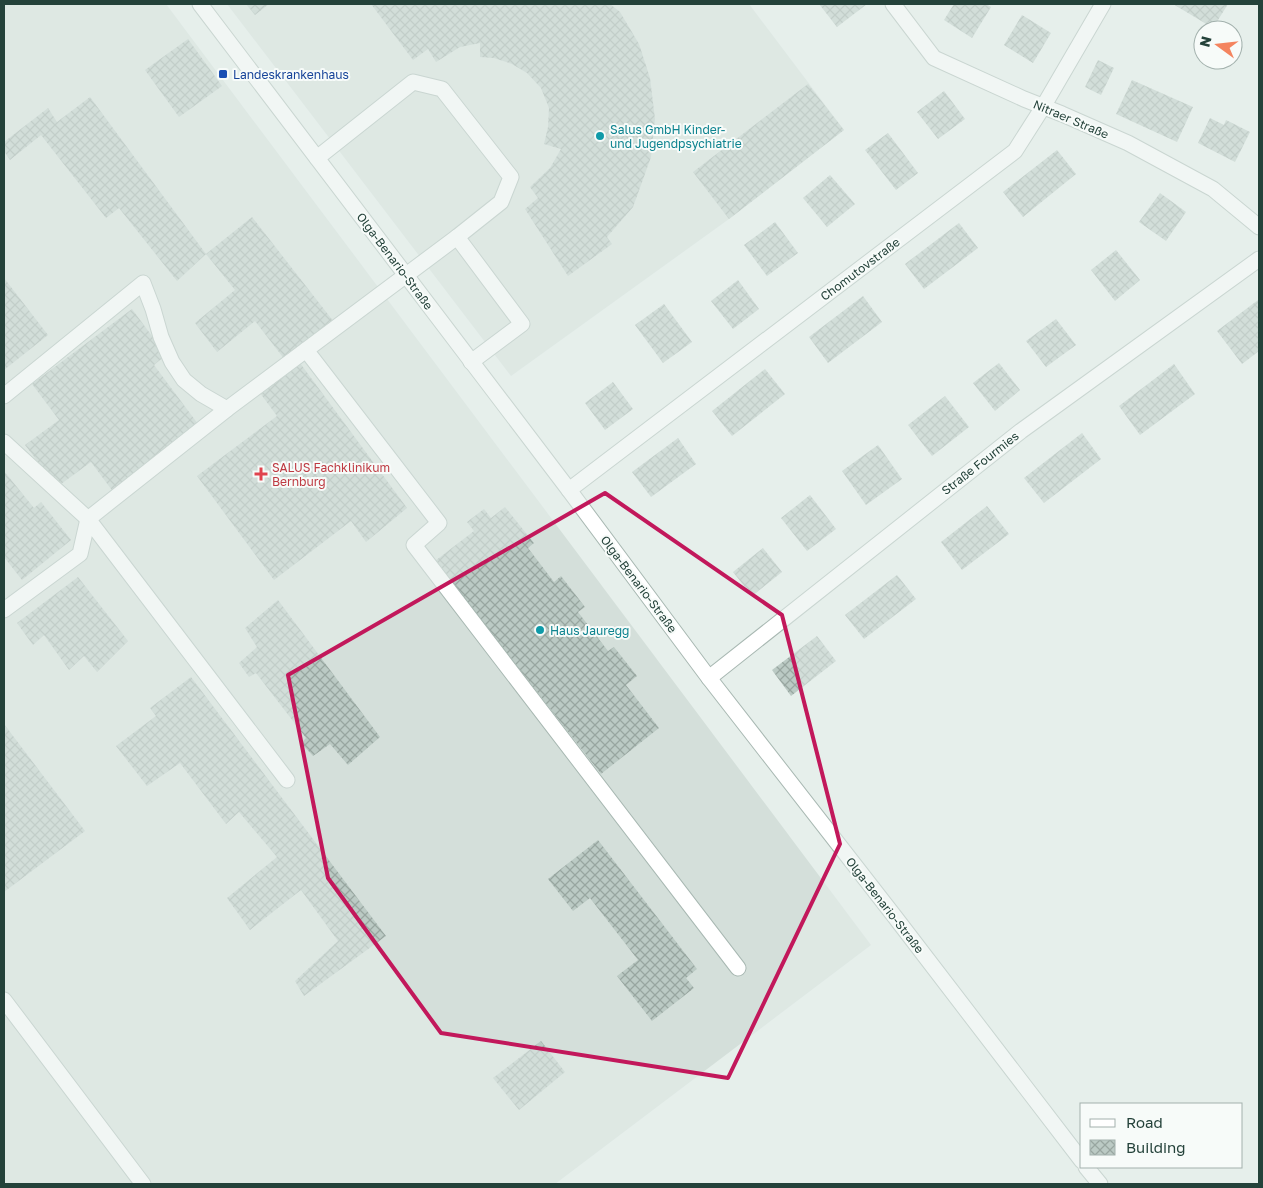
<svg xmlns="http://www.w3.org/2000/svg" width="1263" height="1188" font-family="'Golos Text',sans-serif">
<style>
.built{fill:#d4dfda}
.building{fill:url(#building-cross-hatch)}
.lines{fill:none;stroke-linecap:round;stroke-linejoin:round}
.minor-casing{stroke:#a8b8b2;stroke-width:17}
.minor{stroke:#fff;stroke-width:15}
.marked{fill:none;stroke:#c2185b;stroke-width:4;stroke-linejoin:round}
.transit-dot{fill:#1a4fb4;stroke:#f7fbf9;stroke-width:2}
.culture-dot{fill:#0f9aa8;stroke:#f7fbf9;stroke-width:2}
.health-dot{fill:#e0444e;stroke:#f7fbf9;stroke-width:2}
.labels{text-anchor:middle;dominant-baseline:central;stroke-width:4;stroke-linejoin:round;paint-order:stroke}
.transit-label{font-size:12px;fill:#164399;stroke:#f7fbf9;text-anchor:start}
.street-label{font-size:12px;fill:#24423a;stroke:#f7fbf9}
.culture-label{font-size:12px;fill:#0d838f;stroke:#f7fbf9;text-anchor:start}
.health-label{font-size:12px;fill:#be3a42;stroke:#f7fbf9;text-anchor:start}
</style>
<defs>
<pattern id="building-cross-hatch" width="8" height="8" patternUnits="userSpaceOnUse" patternTransform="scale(1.25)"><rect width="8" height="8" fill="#bbcac4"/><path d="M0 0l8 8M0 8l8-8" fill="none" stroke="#98a6a0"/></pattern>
</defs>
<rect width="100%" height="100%" fill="#e6efeb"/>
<g class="built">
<polygon points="4,4 166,4 871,945 555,1184 4,1184"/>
<polygon points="227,4 749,4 844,130 729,219 511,376"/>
</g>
<g class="building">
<polygon points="246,4 269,4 255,15"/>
<polygon points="371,4 610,4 620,12 639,44 650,78 655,119 651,157 641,185 633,207 607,237 612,244 568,276 525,209 538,198 530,187 550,168 561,149 544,144 548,127 549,108 541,88 527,73 512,64 494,58 480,57 480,43 460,47 436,62 428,49 413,60"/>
<polygon points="819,4 867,4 837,27"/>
<polygon points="954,4 986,4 991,7 972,38 944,20"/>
<polygon points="1173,4 1228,4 1213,28"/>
<polygon points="1022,15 1051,33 1033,63 1004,45"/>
<polygon points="188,39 222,86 179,117 145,70"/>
<polygon points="1098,60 1114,68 1101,95 1085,87"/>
<polygon points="1132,80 1193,107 1177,142 1116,114"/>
<polygon points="808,84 844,130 729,219 693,172"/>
<polygon points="944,91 965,119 938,139 917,112"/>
<polygon points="90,97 206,254 177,281 119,208 106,218 41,135 10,160 4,151 4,142 48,108 57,122"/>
<polygon points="1210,118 1224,125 1226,120 1250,132 1235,162 1198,143"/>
<polygon points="888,133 918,173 896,190 865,150"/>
<polygon points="1057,150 1076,174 1023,217 1003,192"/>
<polygon points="830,175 855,204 827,227 803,198"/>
<polygon points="1160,193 1186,212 1166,241 1139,222"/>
<polygon points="252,217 334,322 285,360 255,321 217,352 195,323 235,290 206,254"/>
<polygon points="775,222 798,253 767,276 744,245"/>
<polygon points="959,223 978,248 924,289 905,264"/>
<polygon points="1116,250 1140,280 1115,301 1091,270"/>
<polygon points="4,278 48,335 4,370"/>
<polygon points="738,280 759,309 733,329 711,301"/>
<polygon points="863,296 882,322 828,363 809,337"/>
<polygon points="1258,300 1259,302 1259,351 1242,364 1217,331"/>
<polygon points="664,304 692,342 663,363 635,325"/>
<polygon points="132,309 166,355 154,365 201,428 114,493 91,462 57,487 25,445 59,420 32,384"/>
<polygon points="1056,319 1076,345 1046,367 1026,341"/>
<polygon points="300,363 407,508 366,542 351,521 274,580 197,476 277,416 260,393"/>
<polygon points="999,363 1020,390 995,411 973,383"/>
<polygon points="1174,364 1195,394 1140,435 1119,406"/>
<polygon points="765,369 785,394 732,436 712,411"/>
<polygon points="613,382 633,409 605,430 585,403"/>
<polygon points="945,396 969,427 932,456 908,425"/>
<polygon points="1082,433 1101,459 1044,503 1024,478"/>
<polygon points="678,438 696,464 651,497 632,472"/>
<polygon points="878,445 902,479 866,505 842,471"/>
<polygon points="4,471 34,508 41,502 71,540 22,580 4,557"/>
<polygon points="810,495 836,529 807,551 781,518"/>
<polygon points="987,506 1009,534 962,570 941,542"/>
<polygon points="505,507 534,543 528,548 554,582 561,576 585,607 578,612 608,651 614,647 637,676 626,685 659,728 601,774 435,561 474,531 467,522 484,509 491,518"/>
<polygon points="763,548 782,572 752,596 733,572"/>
<polygon points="897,575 916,599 864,639 845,615"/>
<polygon points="78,577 128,641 97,672 84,656 69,670 44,635 33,645 17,623"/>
<polygon points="278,600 380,737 348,765 330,744 313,756 301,743 306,738 256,673 249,677 239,663 257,647 245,628"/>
<polygon points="817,636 836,661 791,696 772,670"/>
<polygon points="191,677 386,936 304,996 295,981 338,941 301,890 250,930 227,898 277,857 239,812 226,824 180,763 147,786 116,746 156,716 150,708"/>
<polygon points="4,724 85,831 4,892"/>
<polygon points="598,840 697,969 686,978 694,988 652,1021 617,976 638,960 590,898 573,911 548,879"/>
<polygon points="541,1041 565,1072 519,1110 493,1078"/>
</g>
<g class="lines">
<defs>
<g id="minor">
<polyline points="200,4 569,490 709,678 895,917 1082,1161"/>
<polyline points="893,4 934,58 1024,99 1062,114 1128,143 1213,189 1259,227"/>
<polyline points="457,237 522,324 471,362"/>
<polyline points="306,350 439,523 414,545 738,968"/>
<polyline points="4,396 143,283 153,309 161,337 172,362 184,380 201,394 227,409"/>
<polyline points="4,442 88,519 287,780"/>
<polyline points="569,490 1015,151 1043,107 1103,4"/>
<polyline points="4,610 80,554 88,519 227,409 457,237 501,202 511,177 442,89 413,82 317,158"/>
<polyline points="709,678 1021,431 1259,259"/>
<polyline points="4,1000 143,1184"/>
<polyline points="1086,1167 1100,1184"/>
</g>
</defs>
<use href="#minor" class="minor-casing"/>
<use href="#minor" class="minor"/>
</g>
<path d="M0 0H1263V1188H0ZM605 493 782 615 840 844 728 1078 441 1033 328 878 288 675Z" fill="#e6efeb" fill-opacity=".55" fill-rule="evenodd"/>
<path class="marked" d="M605 493 782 615 840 844 728 1078 441 1033 328 878 288 675Z"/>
<rect class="transit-dot" x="218" y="69" width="10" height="10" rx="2.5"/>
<g class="culture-dot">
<circle cx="600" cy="136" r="5"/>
<circle cx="540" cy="630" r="5"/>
</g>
<path class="health-dot" d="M258.5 466.5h5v5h5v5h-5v5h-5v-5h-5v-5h5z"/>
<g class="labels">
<g class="transit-label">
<text x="233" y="74">Landeskrankenhaus</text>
</g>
<g class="street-label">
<text transform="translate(1071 119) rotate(23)">Nitraer Straße</text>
<text transform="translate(395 261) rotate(53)">Olga-Benario-Straße</text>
<text transform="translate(860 269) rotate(-37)">Chomutovstraße</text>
<text transform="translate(980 463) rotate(-38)">Straße Fourmies</text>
<text transform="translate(639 584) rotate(53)">Olga-Benario-Straße</text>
<text transform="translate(885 905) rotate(52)">Olga-Benario-Straße</text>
</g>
<g class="culture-label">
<text x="610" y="129">Salus GmbH Kinder-<tspan x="610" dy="14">und Jugendpsychiatrie</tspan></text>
<text x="550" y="630">Haus Jauregg</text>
</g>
<g class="health-label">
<text x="272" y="467">SALUS Fachklinikum<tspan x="272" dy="14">Bernburg</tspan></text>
</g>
</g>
<rect width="1263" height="1188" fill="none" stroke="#24423a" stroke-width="10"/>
<rect x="1080" y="1103" width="162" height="65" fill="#f7fbf9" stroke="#a3b1ad"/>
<rect x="1090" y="1119" width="25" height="8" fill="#ffffff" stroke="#a3b1ad"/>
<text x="1126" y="1128" font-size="15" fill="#24423a">Road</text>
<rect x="1090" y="1140" width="25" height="15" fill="url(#building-cross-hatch)" stroke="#a3b1ad"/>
<text x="1126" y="1153" font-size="15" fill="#24423a">Building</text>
<g transform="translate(1218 45) rotate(285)"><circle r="24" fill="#f7fbf9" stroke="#a3b1ad"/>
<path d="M0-4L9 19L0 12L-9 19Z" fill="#f4845f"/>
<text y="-8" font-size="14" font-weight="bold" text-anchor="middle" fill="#24423a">N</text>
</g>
</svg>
